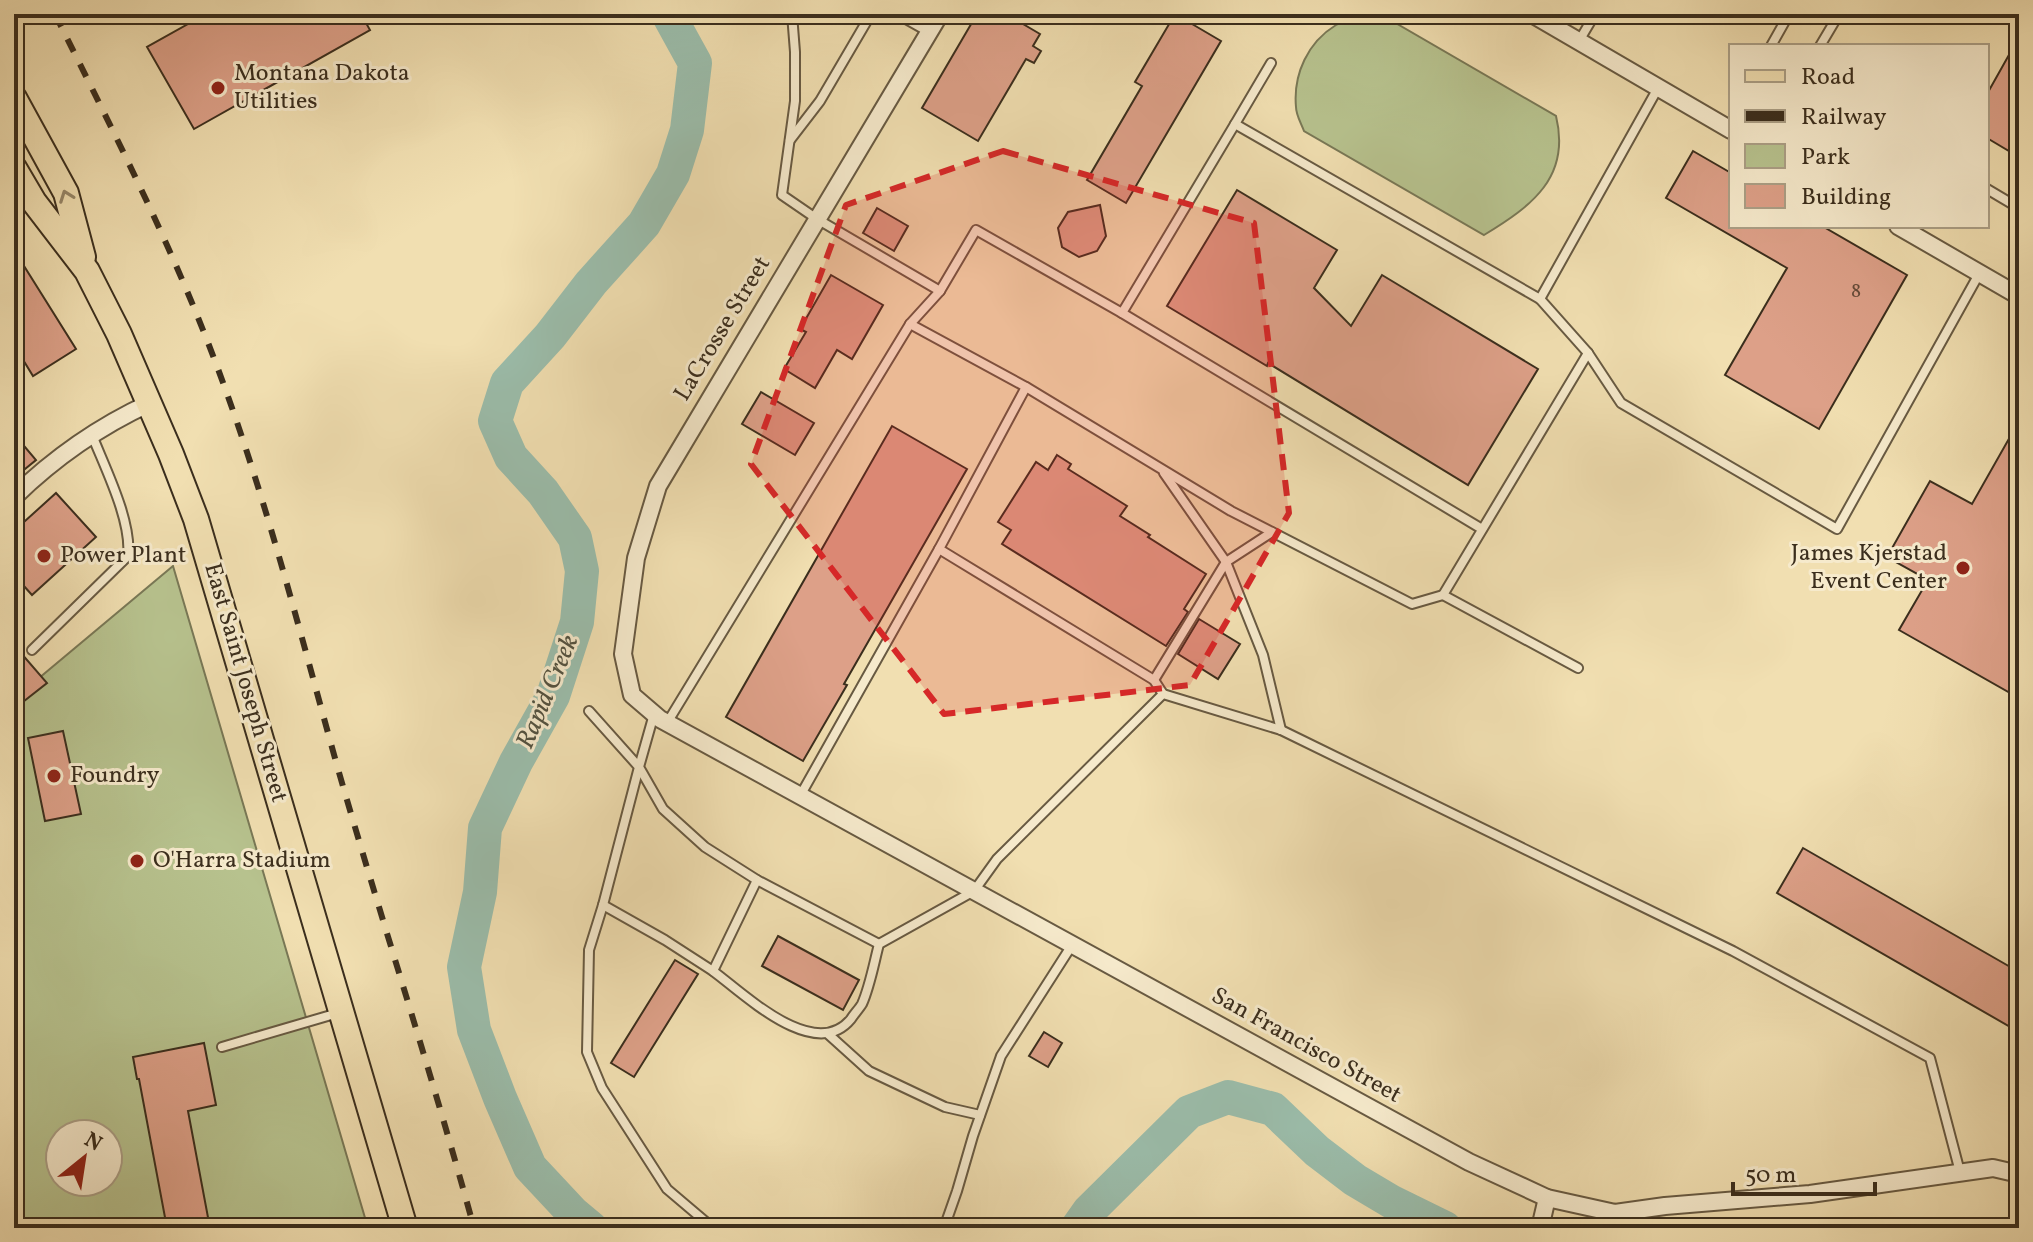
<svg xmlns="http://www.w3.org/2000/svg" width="2033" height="1242" font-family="Vollkorn,serif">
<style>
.green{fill:#b7c28e;stroke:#797856;stroke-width:2;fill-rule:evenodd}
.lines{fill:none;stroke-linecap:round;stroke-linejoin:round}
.river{stroke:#9bbdab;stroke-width:34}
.building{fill:#dda088;stroke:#3b2e1d;stroke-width:2}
.service-casing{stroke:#685a42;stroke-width:12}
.minor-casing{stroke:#685a42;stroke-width:20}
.primary-casing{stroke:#3b2e1d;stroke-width:28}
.service{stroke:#f6eacc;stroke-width:8}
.minor{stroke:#f6eacc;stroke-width:16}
.primary{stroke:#f1dfb1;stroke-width:24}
.rail{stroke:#3b2e1d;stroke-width:6;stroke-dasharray:14 14;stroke-linecap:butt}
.oneway{stroke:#968667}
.marked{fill:#d62828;fill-opacity:0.2;stroke:#d62828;stroke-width:6;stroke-dasharray:16 10;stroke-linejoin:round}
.poi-dot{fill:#8f2418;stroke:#f6eacc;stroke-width:3}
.labels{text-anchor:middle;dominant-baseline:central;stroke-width:6;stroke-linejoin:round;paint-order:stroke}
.number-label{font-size:20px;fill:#644a38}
.poi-label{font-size:24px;fill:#3b2e1d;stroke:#f6eacc;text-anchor:start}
.street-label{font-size:24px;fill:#3b2e1d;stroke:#f6eacc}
.water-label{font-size:26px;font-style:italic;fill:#535240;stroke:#f6eacc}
</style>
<rect width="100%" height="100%" fill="#f1dfb1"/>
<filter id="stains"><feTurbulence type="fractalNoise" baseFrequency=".0025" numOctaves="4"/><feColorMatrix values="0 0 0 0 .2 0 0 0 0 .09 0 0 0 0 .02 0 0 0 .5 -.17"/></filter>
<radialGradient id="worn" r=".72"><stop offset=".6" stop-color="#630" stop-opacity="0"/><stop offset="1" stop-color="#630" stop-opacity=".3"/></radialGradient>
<g class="green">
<path d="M1366 14H1380L1556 116C1571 177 1532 206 1484 235L1304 131C1301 123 1296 115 1296 107 1293 74 1308 42 1336 25 1345 20 1357 17 1366 14Z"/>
<path d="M173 566 368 1228H14V699ZM60 1134H108V1182H60Z"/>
</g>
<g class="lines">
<g class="river">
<polyline points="591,1228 573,1213 530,1167 500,1098 474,1030 464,967 480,892 485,828 516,762 553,696 577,622 582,571 575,538 543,492 511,457 495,421 507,383 550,336 591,283 644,224 673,174 687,130 695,63 668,14"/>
<polyline points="1077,1228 1089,1211 1189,1112 1228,1097 1273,1109 1317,1151 1355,1180 1392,1202 1445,1228"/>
</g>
</g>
<g class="building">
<polygon points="206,14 361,14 370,30 194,129 147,47"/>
<polygon points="977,14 1006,14 1040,34 1033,46 1041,51 1034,63 1026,59 978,141 922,108"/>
<polygon points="1175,14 1221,41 1126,203 1087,180 1142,86 1135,82"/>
<polygon points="2019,37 2019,157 1987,138 1987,94"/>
<polygon points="1693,151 1731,173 1731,226 1822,226 1907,275 1819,429 1725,375 1787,268 1666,198"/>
<polygon points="1237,190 1337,250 1314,288 1351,326 1382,275 1538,369 1468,485 1268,363 1267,366 1167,306"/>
<polygon points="1100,205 1106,236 1097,251 1079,257 1062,247 1058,228 1068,212"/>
<polygon points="877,208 908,226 894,251 863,233"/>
<polygon points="14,250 76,349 33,376 14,345"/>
<polygon points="831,275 883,305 852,359 837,350 815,388 784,369 806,332 800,329"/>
<polygon points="761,392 814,423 795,455 742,424"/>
<polygon points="2019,421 2019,698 1899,630 1928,580 1887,557 1930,481 1972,504"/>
<polygon points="892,426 967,469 844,684 847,685 803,761 726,717"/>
<polygon points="14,434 36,460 14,478"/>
<polygon points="1057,455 1071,464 1068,469 1127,506 1120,516 1150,535 1148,537 1206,574 1184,609 1188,612 1166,646 1002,544 1011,530 998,522 1036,462 1048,470"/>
<polygon points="56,493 96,537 32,595 14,575 14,531"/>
<polygon points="1199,619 1240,644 1218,679 1178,654"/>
<polygon points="14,645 47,683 14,709"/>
<polygon points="63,731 81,814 45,821 28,738"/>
<polygon points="1803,848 2019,972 2019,1032 1777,893"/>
<polygon points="778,936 859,980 843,1010 762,966"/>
<polygon points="675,960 698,974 634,1077 611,1063"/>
<polygon points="1044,1032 1062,1043 1048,1067 1029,1056"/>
<polygon points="204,1043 216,1105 188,1111 210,1228 167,1228 139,1079 137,1079 133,1057"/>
</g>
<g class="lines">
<defs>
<g id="service">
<polyline points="792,14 795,52 795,101 782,195 817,219 940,291"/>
<polyline points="897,14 929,32"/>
<polyline points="1579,41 1595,14"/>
<polyline points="1771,46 1789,14"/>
<polyline points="1820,46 1839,14"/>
<polyline points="1658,88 1540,299 1588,353 1621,403 1837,529 1979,274"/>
<polyline points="1235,124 1271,63"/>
<polyline points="790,140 820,101 871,14"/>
<polyline points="1987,189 2019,208"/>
<polyline points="1122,313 1482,529"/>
<polyline points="910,324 1026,387 1231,511 1412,604 1443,595 1588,353"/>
<polyline points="1026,387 939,549 1154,680 1163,694"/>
<polyline points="1164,473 1226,562 1263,655 1281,730"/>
<polyline points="1443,595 1578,668"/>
<path d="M32 650 128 556C132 521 105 468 92 435"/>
<polyline points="1154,680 1226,562 1272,532"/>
<polyline points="589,711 639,767 603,905 589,950 587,1052 602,1088 667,1189 713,1228"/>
<path d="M654 714 639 767 663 809 705 847 757 880 713 971C744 994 815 1063 851 1019 854 1014 859 1009 862 1004 870 986 874 963 879 944L974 891 997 859 1163 694 1281 730 1733 951 1930 1058 1960 1172"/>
<polyline points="667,723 910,324 940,291 976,230 1122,313 1235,124 1540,299"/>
<polyline points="800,796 939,549"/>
<polyline points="757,880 879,944"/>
<polyline points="603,905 665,940 713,971"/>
<polyline points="828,1034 869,1071 945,1107 980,1115"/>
<polyline points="222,1047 338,1013"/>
<polyline points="944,1228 957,1191 973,1136 1001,1056 1072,945"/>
</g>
<g id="minor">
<polyline points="940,14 658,486 636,558 623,654 632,695 660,719 1469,1162 1547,1198 1615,1213 1665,1206 1810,1194 1993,1168 2019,1174"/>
<polyline points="1532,14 1731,130"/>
<polyline points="1898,226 2019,296"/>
<path d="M14 497C53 459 100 426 150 403"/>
<polyline points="1540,1228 1547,1198"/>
</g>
<g id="primary">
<polyline points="14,98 66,193 83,257"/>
<polyline points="14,168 34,202 87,271 119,334 171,454 196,519 405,1228"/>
</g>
</defs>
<use href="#service" class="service-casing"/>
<use href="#minor" class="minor-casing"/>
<use href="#primary" class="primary-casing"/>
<use href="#service" class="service"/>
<use href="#minor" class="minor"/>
<use href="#primary" class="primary"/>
<path class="rail" d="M55 14C107 119 160 222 203 330 260 473 297 622 338 769 382 922 432 1074 474 1228"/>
</g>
<defs><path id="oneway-chevron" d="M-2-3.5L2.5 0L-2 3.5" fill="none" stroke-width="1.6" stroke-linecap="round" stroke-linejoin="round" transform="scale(2)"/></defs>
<use class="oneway" href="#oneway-chevron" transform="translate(66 196) rotate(-110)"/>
<path class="marked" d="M1003 151 1254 223 1289 513 1190 685 944 714 751 464 846 205Z"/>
<g class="poi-dot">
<circle cx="218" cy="88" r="8"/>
<circle cx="44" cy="556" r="8"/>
<circle cx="1963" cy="568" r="8"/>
<circle cx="54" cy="776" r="8"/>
<circle cx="137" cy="861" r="8"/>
</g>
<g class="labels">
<g class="number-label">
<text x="1856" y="292">8</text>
</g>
<g class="poi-label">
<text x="234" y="74">Montana Dakota<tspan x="234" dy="28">Utilities</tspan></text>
<text x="1947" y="554" text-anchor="end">James Kjerstad<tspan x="1947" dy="28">Event Center</tspan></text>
<text x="60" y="556">Power Plant</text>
<text x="70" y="776">Foundry</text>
<text x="153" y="861">O'Harra Stadium</text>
</g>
<g class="street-label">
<text transform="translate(723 329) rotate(-59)">LaCrosse Street</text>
<text transform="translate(245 683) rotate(74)">East Saint Joseph Street</text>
<text transform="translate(1306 1046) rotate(29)">San Francisco Street</text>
</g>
<g class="water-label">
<text transform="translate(548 692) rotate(-67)">Rapid Creek</text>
</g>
</g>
<rect width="2033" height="1242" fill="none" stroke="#f1dfb1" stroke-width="48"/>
<rect x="16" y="16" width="2001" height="1210" fill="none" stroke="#3b2e1d" stroke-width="4"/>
<rect x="24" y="24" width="1985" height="1194" fill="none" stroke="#3b2e1d" stroke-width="2"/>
<rect x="1729" y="44" width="260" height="184" fill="#f6eacc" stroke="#ab9f86" stroke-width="2"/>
<rect x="1745" y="70" width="40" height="12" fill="#f1dfb1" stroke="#ab9f86" stroke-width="2"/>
<text x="1801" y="84" font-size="24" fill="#3b2e1d">Road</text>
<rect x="1745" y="110" width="40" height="12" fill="#3b2e1d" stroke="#ab9f86" stroke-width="2"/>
<text x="1801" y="124" font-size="24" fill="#3b2e1d">Railway</text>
<rect x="1745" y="144" width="40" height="24" fill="#b7c28e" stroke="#ab9f86" stroke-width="2"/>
<text x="1801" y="164" font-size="24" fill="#3b2e1d">Park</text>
<rect x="1745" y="184" width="40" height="24" fill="#dda088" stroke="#ab9f86" stroke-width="2"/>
<text x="1801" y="204" font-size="24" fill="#3b2e1d">Building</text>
<g transform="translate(84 1158) rotate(30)"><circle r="38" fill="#f6eacc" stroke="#ab9f86" stroke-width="2"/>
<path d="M0-6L14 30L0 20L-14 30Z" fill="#8f2418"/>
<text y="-12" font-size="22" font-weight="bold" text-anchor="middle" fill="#3b2e1d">N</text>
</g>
<path d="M1733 1182v12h142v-12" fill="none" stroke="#3b2e1d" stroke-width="4"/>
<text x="1745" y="1182" font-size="24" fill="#3b2e1d" stroke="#f6eacc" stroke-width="6" paint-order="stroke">50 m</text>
<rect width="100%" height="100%" filter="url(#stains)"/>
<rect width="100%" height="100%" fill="url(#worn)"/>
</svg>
